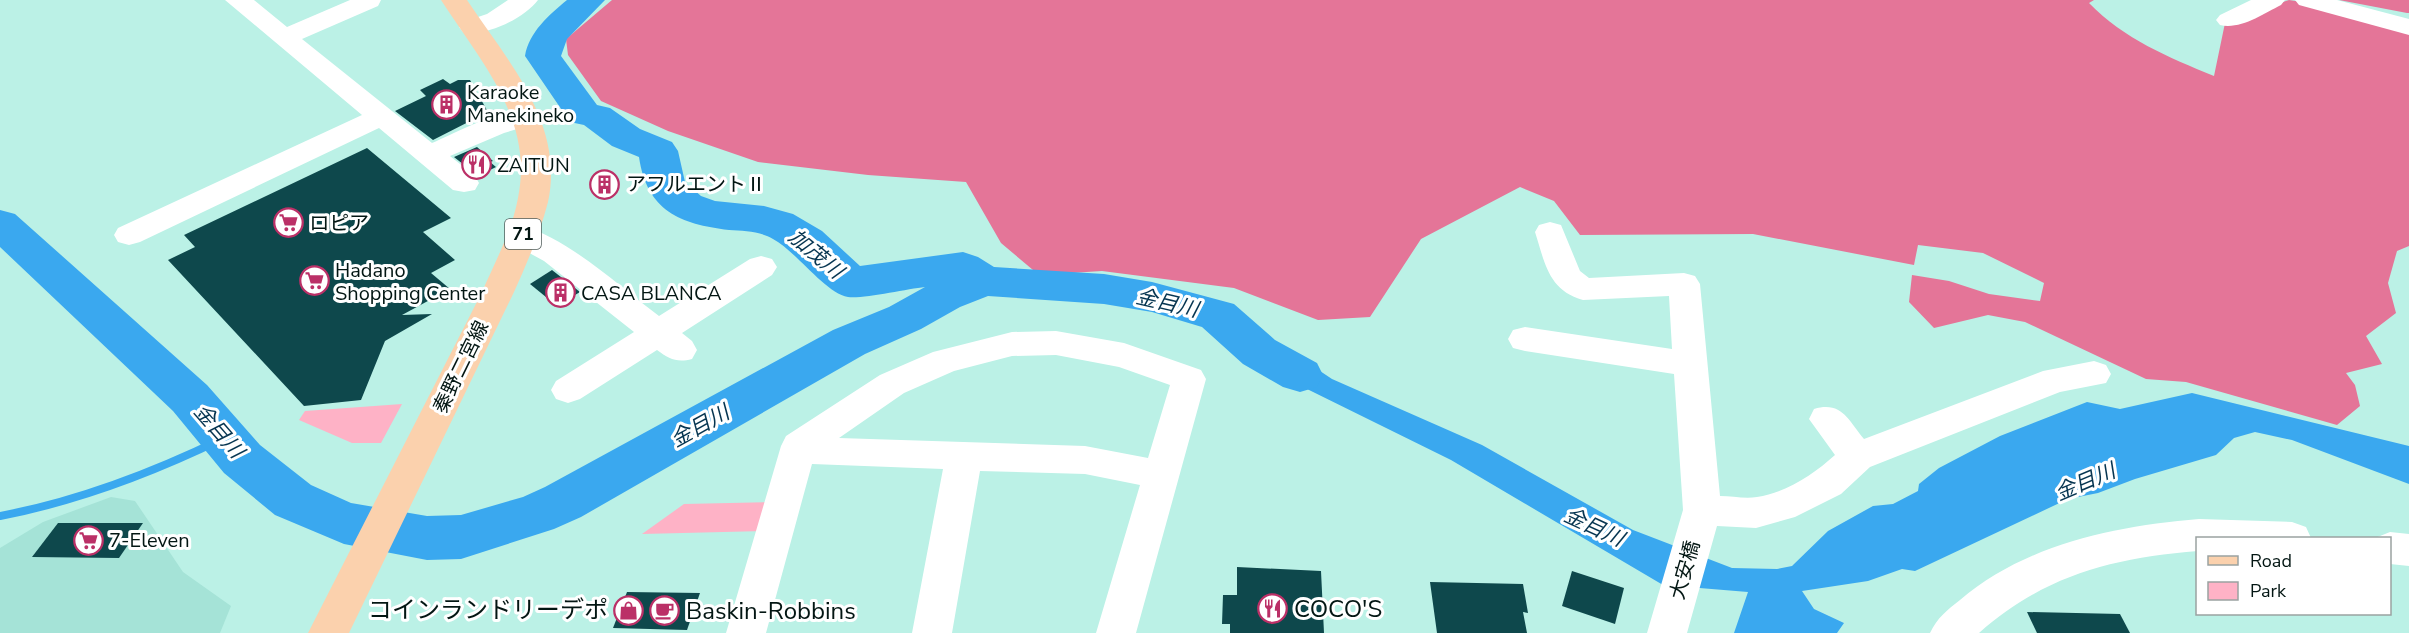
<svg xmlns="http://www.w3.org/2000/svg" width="2409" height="633" font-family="'Nunito Sans','Noto Sans JP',sans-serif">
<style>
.built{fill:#a5e3d7}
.green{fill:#feb2c6}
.forest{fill:#e47598}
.water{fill:#3aa8ef}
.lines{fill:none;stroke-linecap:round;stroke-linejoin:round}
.stream{stroke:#3aa8ef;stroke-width:8}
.river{fill:#3aa8ef;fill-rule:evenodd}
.building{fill:#0e484c}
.minor{fill:#fff;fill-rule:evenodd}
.major{fill:#fbd1ad;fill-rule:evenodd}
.labels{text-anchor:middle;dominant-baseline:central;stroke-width:6;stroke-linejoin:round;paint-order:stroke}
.shield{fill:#fff;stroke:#4f5c5a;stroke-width:1.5}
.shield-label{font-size:18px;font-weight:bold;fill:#031613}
.poi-label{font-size:20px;fill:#031613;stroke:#fff;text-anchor:start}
.street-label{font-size:20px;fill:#031613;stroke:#fff}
.water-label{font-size:21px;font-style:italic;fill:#063551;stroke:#fff}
.near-poi-label{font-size:24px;fill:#031613;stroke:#fff;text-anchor:start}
</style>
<rect width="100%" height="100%" fill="#bbf1e6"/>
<polygon class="built" points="111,497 135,501 183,572 231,606 220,633 0,633 0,548 43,522"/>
<g class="green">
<polygon points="402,404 381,443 352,443 299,420 305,411"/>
<polygon points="773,502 765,531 642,534 684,504"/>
</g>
<g class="forest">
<path d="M612 0H2094L2089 3C2124 39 2168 57 2214 76L2225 23 2289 0 2314 4 2409 30V246L2397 251 2388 283 2396 313 2366 336 2382 364 2346 373 2355 385 2360 406 2337 425 2186 382 2146 379 2025 322 1988 315 1934 328 1909 302 1912 275 1949 281 1989 294 2040 301 2044 283 1983 253 1918 245 1914 265 1753 234 1580 235 1554 201 1520 187 1421 239 1370 317 1318 320 1234 288 1102 271 1039 275 1001 243 966 182 868 175 758 162 668 131 601 101 568 55 566 39Z"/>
<polygon points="2339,0 2409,0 2409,13 2407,13"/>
</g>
<polygon class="water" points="1242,341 1311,365 1332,379 1482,445 1633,530 1732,568 1777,569 1792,566 1828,531 1873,506 1893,504 1918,491 1919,484 1939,468 2000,436 2087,402 2120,409 2192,393 2409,446 2409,484 2292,440 2255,432 2234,438 2216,455 2135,479 2098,493 2068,499 1915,571 1902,569 1868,581 1802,591 1814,609 1844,623 1837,633 1734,633 1748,592 1663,585 1451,460 1250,361"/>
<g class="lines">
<path class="stream" d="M0 516C79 501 152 473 224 438"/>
<path class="river" d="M567 0H605L567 39 561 56 597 105 610 108 640 129 672 142 678 151 685 182 701 196 715 201 764 206 793 214 822 231 860 266 963 252 978 257 994 267 1104 274 1152 282 1234 304 1275 340 1317 363 1323 375 1317 387 1300 392 1283 387 1243 364 1202 327 1152 312 1104 304 988 296 960 307 921 329 865 354 581 517 554 529 461 559 427 560 344 544 275 515 224 473 173 411 0 247V210L15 214 207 385 260 445 311 485 351 503 427 516 461 515 523 497 545 487 833 330 889 307 925 287C907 289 863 299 848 297 825 293 797 252 773 239 760 231 744 231 729 230 680 224 647 211 639 157L612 146 584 125 570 122 525 56C529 32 549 15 567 0Z"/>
</g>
<g class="building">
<polygon points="443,79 450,84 458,80 470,80 488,112 433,140 395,111 426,96 420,90"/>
<polygon points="477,147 493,161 490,162 496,167 478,176 454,157"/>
<polygon points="367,148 451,218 423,232 455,260 431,273 450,289 402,315 432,314 385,341 361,400 304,406 168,260 195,247 184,235"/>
<polygon points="552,270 580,292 557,306 530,284"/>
<polygon points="58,523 143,523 119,558 32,557"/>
<polygon points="1237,567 1321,571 1324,633 1230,633 1230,624 1222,624 1223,595 1237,595"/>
<polygon points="1572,571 1624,588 1615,624 1562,606"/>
<polygon points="1430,582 1523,584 1528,613 1523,612 1527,633 1437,633"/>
<polygon points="627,592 700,593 687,630 613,628"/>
<polygon points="2027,612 2120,614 2130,633 2037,633"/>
</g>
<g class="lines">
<g class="minor">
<path d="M225 0H254L287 27 350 0H381L378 6 302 39 432 143C459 131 509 104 537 111L541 117 537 123 504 133 450 156 475 176 479 183 475 190 464 192 453 190 379 128 140 242 129 245 118 242 114 235 118 228 362 115Z"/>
<path d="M508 0H538C525 18 484 38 463 32L459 27 463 22 487 14Z"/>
<path d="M2251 0H2285L2281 5C2263 14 2240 30 2220 25L2216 20 2220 15Z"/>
<polygon points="2295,0 2337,0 2409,19 2409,35 2299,5"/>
<path d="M1550 222 1561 225 1580 271 1589 278 1684 273 1695 276 1700 284 1720 496C1732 496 1745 499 1757 497 1786 493 1814 474 1835 455L1809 419 1814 409C1842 401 1848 420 1864 439L2043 371 2094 361 2106 365 2111 374 2106 383 2060 392 1870 467 1841 494 1795 517 1756 528 1717 526 1687 633H1647L1683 510 1674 374 1525 351 1513 348 1508 339 1513 330 1525 327 1672 349 1669 296 1583 300C1548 290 1545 263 1535 232L1539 225Z"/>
<path d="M522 226C568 238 620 287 659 316L750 259 761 256 772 259 777 267 772 275 682 333 692 341 697 350 692 359C677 363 669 359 657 350L580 399 568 403 556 399 551 390 556 381 634 332 544 261 511 243 506 236 511 229Z"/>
<path d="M1056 331 1124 343 1201 370 1206 379 1136 633H1096L1140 485 1085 474 980 471 952 633H912L943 469 812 464 766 633H726L781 446 786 436 880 375 933 352 1012 332ZM1056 355 1119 367 1170 385 1148 458 1085 446 839 438 904 393 954 371 1012 356Z"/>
<path d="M2199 519 2292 522 2306 527 2311 538H2198V551C2112 558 2045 575 1979 633H1930C1937 618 1947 610 1960 600 2026 544 2115 526 2199 519Z"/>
<polygon points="2390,532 2409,534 2409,566 2390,564 2390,538 2375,538"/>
</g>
<path class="major" d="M441 0H467C507 60 565 123 548 202 540 233 527 263 514 292L349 633H308L482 292C495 262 512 231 518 198 534 119 481 62 441 0Z"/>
</g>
<defs>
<symbol id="building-ring" viewBox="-11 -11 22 22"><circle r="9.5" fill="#fff" stroke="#bb3067" stroke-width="1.5"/><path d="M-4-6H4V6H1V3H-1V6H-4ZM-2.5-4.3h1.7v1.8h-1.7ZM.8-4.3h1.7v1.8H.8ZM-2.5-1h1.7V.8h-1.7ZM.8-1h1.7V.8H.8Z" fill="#bb3067"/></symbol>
<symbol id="restaurant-ring" viewBox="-11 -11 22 22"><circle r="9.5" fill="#fff" stroke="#bb3067" stroke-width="1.5"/><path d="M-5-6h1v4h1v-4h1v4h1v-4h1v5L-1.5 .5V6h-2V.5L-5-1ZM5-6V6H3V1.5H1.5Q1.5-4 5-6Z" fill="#bb3067"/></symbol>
<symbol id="supermarket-ring" viewBox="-11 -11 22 22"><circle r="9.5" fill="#fff" stroke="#bb3067" stroke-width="1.5"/><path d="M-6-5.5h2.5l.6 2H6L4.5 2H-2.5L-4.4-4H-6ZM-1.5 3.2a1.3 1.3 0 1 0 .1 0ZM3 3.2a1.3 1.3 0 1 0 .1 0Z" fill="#bb3067"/></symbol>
<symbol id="shop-ring" viewBox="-11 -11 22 22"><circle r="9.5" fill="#fff" stroke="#bb3067" stroke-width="1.5"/><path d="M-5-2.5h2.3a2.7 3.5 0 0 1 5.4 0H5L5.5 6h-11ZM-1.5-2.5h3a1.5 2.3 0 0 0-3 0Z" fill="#bb3067"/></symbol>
<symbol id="cafe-ring" viewBox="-11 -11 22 22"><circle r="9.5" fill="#fff" stroke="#bb3067" stroke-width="1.5"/><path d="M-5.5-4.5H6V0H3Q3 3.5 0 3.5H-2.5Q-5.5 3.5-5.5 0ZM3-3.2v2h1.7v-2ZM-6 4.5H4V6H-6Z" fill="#bb3067"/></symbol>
</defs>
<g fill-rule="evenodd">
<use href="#building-ring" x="430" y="88" width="33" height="33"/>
<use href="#restaurant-ring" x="460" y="148" width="33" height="33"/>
<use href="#building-ring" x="588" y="168" width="33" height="33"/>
<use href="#supermarket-ring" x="272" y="206" width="33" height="33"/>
<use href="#supermarket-ring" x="298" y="264" width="33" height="33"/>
<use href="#building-ring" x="544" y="276" width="33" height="33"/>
<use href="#supermarket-ring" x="72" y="524" width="33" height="33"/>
<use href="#restaurant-ring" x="1256" y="592" width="33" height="33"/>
<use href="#shop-ring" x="612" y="594" width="33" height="33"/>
<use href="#cafe-ring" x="648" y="594" width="33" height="33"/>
</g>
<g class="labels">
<rect class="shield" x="505" y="219" width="36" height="30" rx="4.5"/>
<g class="shield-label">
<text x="523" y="234">71</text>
</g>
<g class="poi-label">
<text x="467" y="92">Karaoke<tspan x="467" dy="23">Manekineko</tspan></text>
<text x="497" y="165">ZAITUN</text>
<text x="626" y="184">アフルエントⅡ</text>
<text x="309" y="223">ロピア</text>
<text x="335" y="270">Hadano<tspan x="335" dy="23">Shopping Center</tspan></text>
<text x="581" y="293">CASA BLANCA</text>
<text x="109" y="540">7-Eleven</text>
</g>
<g class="street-label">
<text transform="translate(461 367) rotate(-64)">秦野二宮線</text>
<text transform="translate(1685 570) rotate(-74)">大安橋</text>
</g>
<g class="water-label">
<text transform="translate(816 254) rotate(40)">加茂川</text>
<text transform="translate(1167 303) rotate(13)">金目川</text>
<text transform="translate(700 426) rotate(-29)">金目川</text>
<text transform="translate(219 431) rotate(49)">金目川</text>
<text transform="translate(2085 482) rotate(-23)">金目川</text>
<text transform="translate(1594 527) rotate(25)">金目川</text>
</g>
<g class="near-poi-label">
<text x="1294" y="609">COCO'S</text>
<text x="608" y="610" text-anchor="end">コインランドリーデポ</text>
<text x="686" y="611">Baskin-Robbins</text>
</g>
</g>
<rect x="2196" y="537" width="195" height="78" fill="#ffffff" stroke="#9aa2a1" stroke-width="1.5"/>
<rect x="2208" y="556" width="30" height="9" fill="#fbd1ad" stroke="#9aa2a1" stroke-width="1.5"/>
<text x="2250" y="567" font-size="18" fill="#031613">Road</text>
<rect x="2208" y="582" width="30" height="18" fill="#feb2c6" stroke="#9aa2a1" stroke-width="1.5"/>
<text x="2250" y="597" font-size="18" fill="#031613">Park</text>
</svg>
